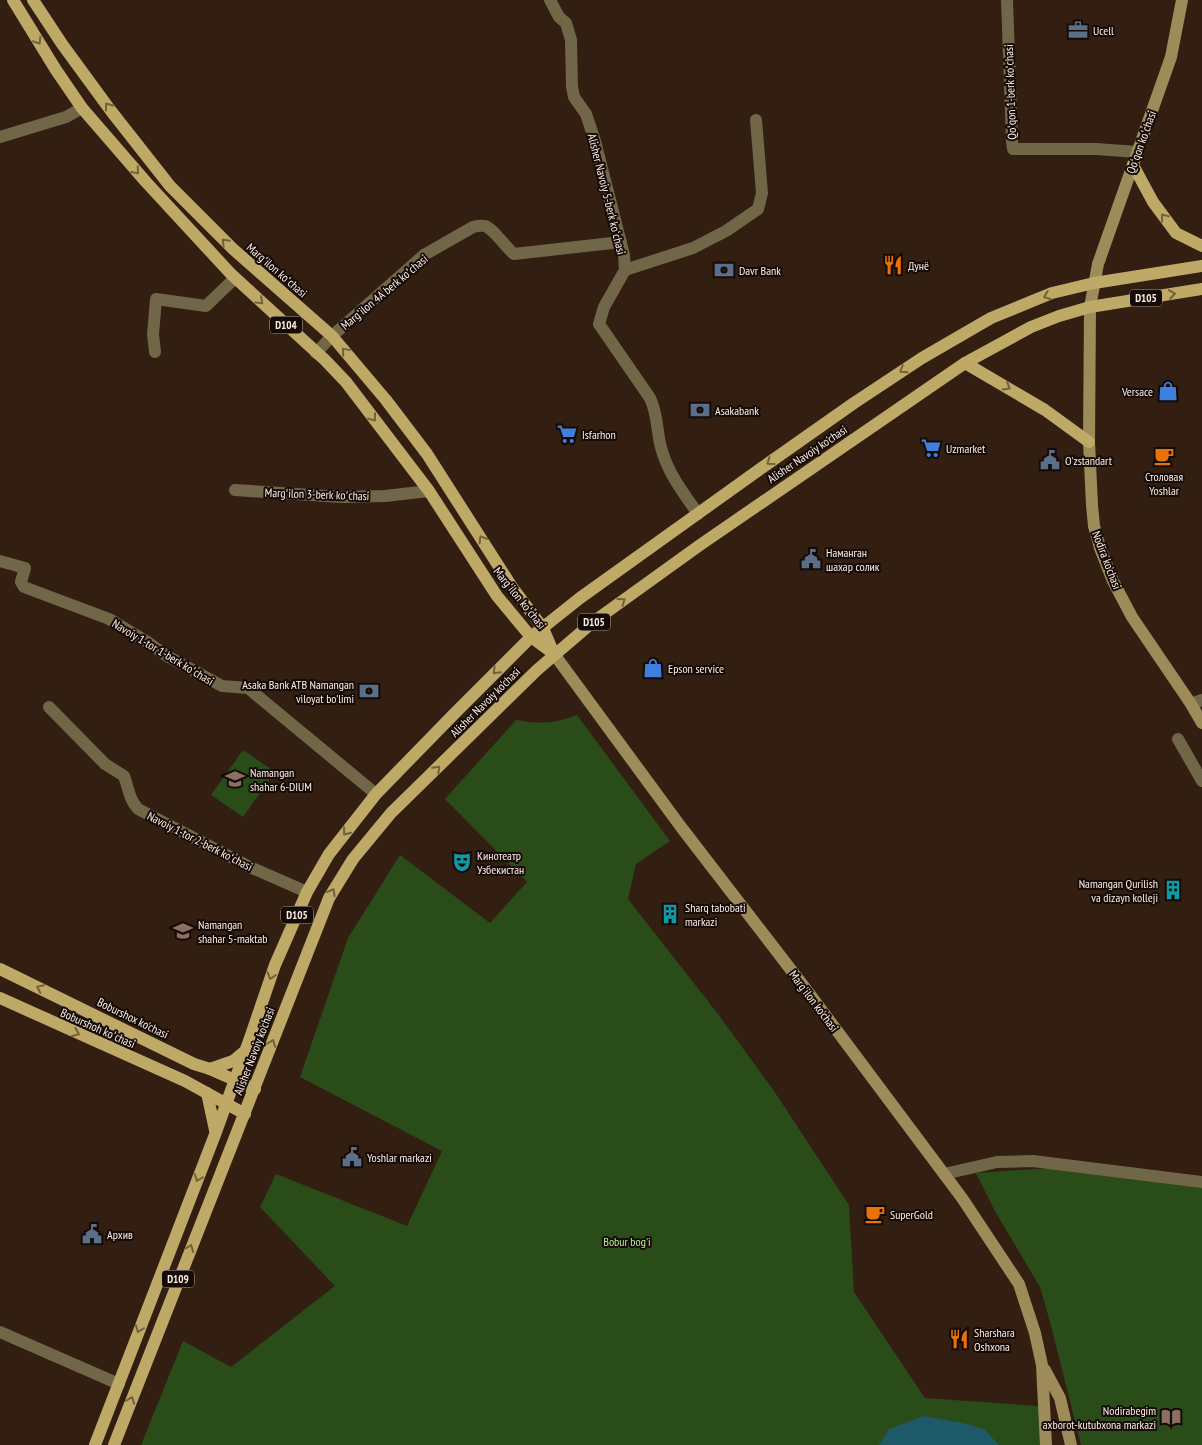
<svg xmlns="http://www.w3.org/2000/svg" width="1202" height="1445" font-family="'PT Sans Narrow',sans-serif">
<style>
.green{fill:#2a4c19}
.water{fill:#1e5968}
.lines{fill:none;stroke-linecap:round;stroke-linejoin:round}
.minor{stroke:#716647;stroke-width:12}
.secondary{stroke:#9d8c59;stroke-width:12}
.primary{stroke:#bfa966;stroke-width:12}
.oneway{stroke:#72613b}
.labels{text-anchor:middle;dominant-baseline:central;stroke-width:4;stroke-linejoin:round;paint-order:stroke}
.shield{fill:#140a06;stroke:#b7aaa3;stroke-width:1}
.shield-label{font-size:11px;font-weight:bold;fill:#fdeee6}
.poi-label{font-size:12px;fill:#fdeee6;stroke:#140a06;text-anchor:start}
.street-label{font-size:12px;fill:#fdeee6;stroke:#140a06}
.park-label{font-size:12px;fill:#b1f194;stroke:#140a06}
</style>
<rect width="100%" height="100%" fill="#331e12"/>
<g class="green">
<path d="M577 715 670 841 636 864 628 899 718 1014 774 1091 849 1205 854 1292 925 1398 1039 1406 1041 1445H141L183 1341 231 1367 335 1286 260 1207 276 1174 407 1226 442 1151 300 1077 348 938 400 855 490 923 527 882 445 799 516 720C540 724 554 724 577 715Z"/>
<polygon points="243,750 275,772 243,817 211,795"/>
<polygon points="1048,1168 1202,1186 1202,1445 1081,1445 1050,1322 1040,1287 996,1213 976,1173"/>
</g>
<polygon class="water" points="924,1416 968,1424 985,1430 999,1445 879,1445 889,1429"/>
<g class="lines">
<g class="minor">
<path d="M550 0 559 17 566 23 571 40 572 87 574 97 586 114 595 141 624 255 625 270 604 307 599 324 650 398C659 416 656 436 663 454 670 476 685 495 698 514"/>
<polyline points="1007,0 1012,141 1013,149 1096,149 1138,152"/>
<polyline points="0,137 66,117 82,108"/>
<polyline points="625,270 693,248 726,231 758,209 762,193 756,120"/>
<polyline points="155,352 153,334 156,299 206,306 235,278"/>
<path d="M316 353 332 336 424 255 473 227C477 226 481 225 485 226 494 229 506 248 514 254L621 242"/>
<polyline points="235,490 341,497 385,496 429,491"/>
<polyline points="0,561 25,568 21,582 24,587 109,619 149,643 167,656 222,686 248,688 376,794"/>
<polyline points="1191,704 1202,700"/>
<path d="M49 707 105 764 124 776C129 789 128 797 138 809L250 867 307 892"/>
<polyline points="1178,739 1202,781"/>
<polyline points="944,1174 997,1162 1033,1161 1202,1182"/>
<polyline points="0,1332 119,1384"/>
</g>
<g class="secondary">
<polyline points="1182,0 1171,57 1098,264 1090,307 1089,442 1092,505 1094,526 1100,548 1113,581 1132,617 1191,704 1202,723"/>
<polyline points="554,654 681,827 805,988 962,1198 1019,1284 1035,1333 1042,1365 1046,1445"/>
<polyline points="1045,1370 1060,1398 1071,1445"/>
</g>
<g class="primary">
<polyline points="13,0 56,70 82,108 146,182 231,274 325,360 346,382 429,491 497,596 531,637 554,654"/>
<polyline points="33,0 62,44 111,111 170,186 233,249 332,336 386,400 427,454 512,587 543,628 554,654"/>
<polyline points="1133,165 1153,202 1176,233 1202,246"/>
<polyline points="965,363 1045,410 1089,442"/>
<polyline points="0,969 194,1064 210,1069 255,1089"/>
<polyline points="0,998 185,1081 245,1114"/>
<polyline points="210,1069 233,1061 245,1051"/>
<polyline points="207,1093 215,1130"/>
<polyline points="95,1445 216,1132 250,1038 275,965 307,892 329,854 376,794 455,713 531,637 580,598 763,467 854,403 922,358 991,318 1052,293 1094,283 1202,266"/>
<polyline points="114,1445 329,898 353,859 391,813 537,670 593,622 700,545 965,363 1031,327 1059,316 1090,307 1202,289"/>
</g>
</g>
<defs><path id="oneway-chevron" d="M-2-3.5L2.5 0L-2 3.5" fill="none" stroke-width="1.6" stroke-linecap="round" stroke-linejoin="round" transform="scale(1.25)"/></defs>
<g class="oneway">
<use href="#oneway-chevron" transform="translate(38 41) rotate(58)"/>
<use href="#oneway-chevron" transform="translate(108 106) rotate(-126)"/>
<use href="#oneway-chevron" transform="translate(136 171) rotate(49)"/>
<use href="#oneway-chevron" transform="translate(1164 217) rotate(-127)"/>
<use href="#oneway-chevron" transform="translate(225 242) rotate(-135)"/>
<use href="#oneway-chevron" transform="translate(1172 294) rotate(-9)"/>
<use href="#oneway-chevron" transform="translate(1047 296) rotate(159)"/>
<use href="#oneway-chevron" transform="translate(260 301) rotate(43)"/>
<use href="#oneway-chevron" transform="translate(345 351) rotate(-130)"/>
<use href="#oneway-chevron" transform="translate(903 370) rotate(147)"/>
<use href="#oneway-chevron" transform="translate(1007 387) rotate(31)"/>
<use href="#oneway-chevron" transform="translate(373 418) rotate(53)"/>
<use href="#oneway-chevron" transform="translate(770 462) rotate(144)"/>
<use href="#oneway-chevron" transform="translate(482 539) rotate(-122)"/>
<use href="#oneway-chevron" transform="translate(622 601) rotate(-36)"/>
<use href="#oneway-chevron" transform="translate(496 671) rotate(135)"/>
<use href="#oneway-chevron" transform="translate(437 769) rotate(-45)"/>
<use href="#oneway-chevron" transform="translate(346 832) rotate(128)"/>
<use href="#oneway-chevron" transform="translate(332 892) rotate(-61)"/>
<use href="#oneway-chevron" transform="translate(271 976) rotate(108)"/>
<use href="#oneway-chevron" transform="translate(40 988) rotate(-154)"/>
<use href="#oneway-chevron" transform="translate(76 1033) rotate(24)"/>
<use href="#oneway-chevron" transform="translate(272 1043) rotate(-69)"/>
<use href="#oneway-chevron" transform="translate(198 1178) rotate(111)"/>
<use href="#oneway-chevron" transform="translate(190 1248) rotate(-69)"/>
<use href="#oneway-chevron" transform="translate(139 1329) rotate(111)"/>
<use href="#oneway-chevron" transform="translate(131 1400) rotate(-69)"/>
</g>
<defs>
<symbol id="office-bare" viewBox="-9 -9 18 18"><path d="M-6-3h4V-5.5h4V-3h4V5H-6ZM-1-4.5V-3h2v-1.5ZM-6 0V1H6V0Z" fill="#5c6f8a" stroke="#140a06" stroke-width="2.5" paint-order="stroke"/></symbol>
<symbol id="restaurant-bare" viewBox="-9 -9 18 18"><path d="M-5-6h1v4h1v-4h1v4h1v-4h1v5L-1.5 .5V6h-2V.5L-5-1ZM5-6V6H3V1.5H1.5Q1.5-4 5-6Z" fill="#e8710a" stroke="#140a06" stroke-width="2.5" paint-order="stroke"/></symbol>
<symbol id="bank-bare" viewBox="-9 -9 18 18"><path d="M-6-4H6V4H-6ZM0-2.3a2.3 2.3 0 1 0 0 4.6a2.3 2.3 0 1 0 0-4.6Z" fill="#5c6f8a" stroke="#140a06" stroke-width="2.5" paint-order="stroke"/></symbol>
<symbol id="shop-bare" viewBox="-9 -9 18 18"><path d="M-5-2.5h2.3a2.7 3.5 0 0 1 5.4 0H5L5.5 6h-11ZM-1.5-2.5h3a1.5 2.3 0 0 0-3 0Z" fill="#3f7fe0" stroke="#140a06" stroke-width="2.5" paint-order="stroke"/></symbol>
<symbol id="supermarket-bare" viewBox="-9 -9 18 18"><path d="M-6-5.5h2.5l.6 2H6L4.5 2H-2.5L-4.4-4H-6ZM-1.5 3.2a1.3 1.3 0 1 0 .1 0ZM3 3.2a1.3 1.3 0 1 0 .1 0Z" fill="#3f7fe0" stroke="#140a06" stroke-width="2.5" paint-order="stroke"/></symbol>
<symbol id="cafe-bare" viewBox="-9 -9 18 18"><path d="M-5.5-4.5H6V0H3Q3 3.5 0 3.5H-2.5Q-5.5 3.5-5.5 0ZM3-3.2v2h1.7v-2ZM-6 4.5H4V6H-6Z" fill="#e8710a" stroke="#140a06" stroke-width="2.5" paint-order="stroke"/></symbol>
<symbol id="civic-bare" viewBox="-9 -9 18 18"><path d="M-.6-6.5H3V-4.5H.6V-3L4-1V1h2V6H-6V1h2V-1L-.6-3ZM-1.2 2.5V6h2.4V2.5Z" fill="#5c6f8a" stroke="#140a06" stroke-width="2.5" paint-order="stroke"/></symbol>
<symbol id="school-bare" viewBox="-9 -9 18 18"><path d="M0-5L7-2L0 1L-7-2ZM-4 1L0 2.5L4 1V4Q0 6-4 4Z" fill="#8d6e63" stroke="#140a06" stroke-width="2.5" paint-order="stroke"/></symbol>
<symbol id="theatre-bare" viewBox="-9 -9 18 18"><path d="M-5-5.5Q0-4 5-5.5V0Q5 5 0 6Q-5 5-5 0ZM-3.3-2.5H-1v1.5H-3.3ZM1-2.5H3.3v1.5H1ZM-2.8 1Q0 5.5 2.8 1Z" fill="#0f9aa8" stroke="#140a06" stroke-width="2.5" paint-order="stroke"/></symbol>
<symbol id="building-bare" viewBox="-9 -9 18 18"><path d="M-4-6H4V6H1V3H-1V6H-4ZM-2.5-4.3h1.7v1.8h-1.7ZM.8-4.3h1.7v1.8H.8ZM-2.5-1h1.7V.8h-1.7ZM.8-1h1.7V.8H.8Z" fill="#0f9aa8" stroke="#140a06" stroke-width="2.5" paint-order="stroke"/></symbol>
<symbol id="library-bare" viewBox="-9 -9 18 18"><path d="M-6-4Q-3-5.5-.7-3.5V5Q-3 3-6 4ZM6-4Q3-5.5 .7-3.5V5Q3 3 6 4Z" fill="#8d6e63" stroke="#140a06" stroke-width="2.5" paint-order="stroke"/></symbol>
</defs>
<g fill-rule="evenodd">
<use href="#office-bare" x="1064" y="16" width="28" height="28"/>
<use href="#restaurant-bare" x="879" y="251" width="28" height="28"/>
<use href="#bank-bare" x="710" y="256" width="28" height="28"/>
<use href="#shop-bare" x="1154" y="377" width="28" height="28"/>
<use href="#bank-bare" x="686" y="396" width="28" height="28"/>
<use href="#supermarket-bare" x="553" y="420" width="28" height="28"/>
<use href="#supermarket-bare" x="917" y="434" width="28" height="28"/>
<use href="#cafe-bare" x="1150" y="442" width="28" height="28"/>
<use href="#civic-bare" x="1036" y="446" width="28" height="28"/>
<use href="#civic-bare" x="797" y="545" width="28" height="28"/>
<use href="#shop-bare" x="639" y="654" width="28" height="28"/>
<use href="#bank-bare" x="355" y="677" width="28" height="28"/>
<use href="#school-bare" x="221" y="765" width="28" height="28"/>
<use href="#theatre-bare" x="448" y="848" width="28" height="28"/>
<use href="#building-bare" x="1159" y="876" width="28" height="28"/>
<use href="#building-bare" x="656" y="900" width="28" height="28"/>
<use href="#school-bare" x="169" y="917" width="28" height="28"/>
<use href="#civic-bare" x="338" y="1143" width="28" height="28"/>
<use href="#cafe-bare" x="861" y="1200" width="28" height="28"/>
<use href="#civic-bare" x="78" y="1220" width="28" height="28"/>
<use href="#restaurant-bare" x="945" y="1325" width="28" height="28"/>
<use href="#library-bare" x="1157" y="1403" width="28" height="28"/>
</g>
<g class="labels">
<g class="shield">
<rect x="1130" y="289.5" width="32" height="17" rx="4"/>
<rect x="270" y="316.5" width="32" height="17" rx="4"/>
<rect x="578" y="613.5" width="32" height="17" rx="4"/>
<rect x="281" y="906.5" width="32" height="17" rx="4"/>
<rect x="162" y="1270.5" width="32" height="17" rx="4"/>
</g>
<g class="shield-label">
<text x="1146" y="298">D105</text>
<text x="286" y="325">D104</text>
<text x="594" y="622">D105</text>
<text x="297" y="915">D105</text>
<text x="178" y="1279">D109</text>
</g>
<g class="poi-label">
<text x="1093" y="30">Ucell</text>
<text x="908" y="265">Дунё</text>
<text x="739" y="270">Davr Bank</text>
<text x="1153" y="391" text-anchor="end">Versace</text>
<text x="715" y="410">Asakabank</text>
<text x="582" y="434">Isfarhon</text>
<text x="946" y="448">Uzmarket</text>
<text x="1065" y="460">O'zstandart</text>
<text x="1164" y="476" text-anchor="middle">Столовая<tspan x="1164" dy="14">Yoshlar</tspan></text>
<text x="826" y="552">Наманган<tspan x="826" dy="14">шахар солик</tspan></text>
<text x="668" y="668">Epson service</text>
<text x="354" y="684" text-anchor="end">Asaka Bank ATB Namangan<tspan x="354" dy="14">viloyat bo'limi</tspan></text>
<text x="250" y="772">Namangan<tspan x="250" dy="14">shahar 6-DIUM</tspan></text>
<text x="477" y="855">Кинотеатр<tspan x="477" dy="14">Узбекистан</tspan></text>
<text x="1158" y="883" text-anchor="end">Namangan Qurilish<tspan x="1158" dy="14">va dizayn kolleji</tspan></text>
<text x="685" y="907">Sharq tabobati<tspan x="685" dy="14">markazi</tspan></text>
<text x="198" y="924">Namangan<tspan x="198" dy="14">shahar 5-maktab</tspan></text>
<text x="367" y="1157">Yoshlar markazi</text>
<text x="890" y="1214">SuperGold</text>
<text x="107" y="1234">Архив</text>
<text x="974" y="1332">Sharshara<tspan x="974" dy="14">Oshxona</tspan></text>
<text x="1156" y="1410" text-anchor="end">Nodirabegim<tspan x="1156" dy="14">axborot-kutubxona markazi</tspan></text>
</g>
<g class="street-label">
<text transform="translate(1010 92) rotate(-92)">Qoʻqon 1-berk koʻchasi</text>
<text transform="translate(1141 142) rotate(-70)">Qoʻqon koʻchasi</text>
<text transform="translate(607 194) rotate(76)">Alisher Navoiy 5-berk koʻchasi</text>
<text transform="translate(277 270) rotate(41)">Margʻilon koʻchasi</text>
<text transform="translate(384 292) rotate(-40)">Margʻilon 4А berk koʻchasi</text>
<text transform="translate(807 454) rotate(-34)">Alisher Navoiy ko'chasi</text>
<text transform="translate(317 494) rotate(2)">Margʻilon 3-berk koʻchasi</text>
<text transform="translate(1107 560) rotate(69)">Nodira ko'chasi</text>
<text transform="translate(520 598) rotate(51)">Margʻilon koʻchasi</text>
<text transform="translate(163 652) rotate(31)">Navoiy 1-tor 1-berk koʻchasi</text>
<text transform="translate(485 702) rotate(-45)">Alisher Navoiy ko'chasi</text>
<text transform="translate(200 841) rotate(27)">Navoiy 1-tor 2-berk koʻchasi</text>
<text transform="translate(814 1001) rotate(53)">Marg'ilon ko'chasi</text>
<text transform="translate(133 1018) rotate(26)">Boburshox ko'chasi</text>
<text transform="translate(98 1028) rotate(24)">Boburshoh koʻchasi</text>
<text transform="translate(254 1051) rotate(-69)">Alisher Navoiy ko'chasi</text>
</g>
<g class="park-label">
<text x="627" y="1241">Bobur bog'i</text>
</g>
</g>
</svg>
